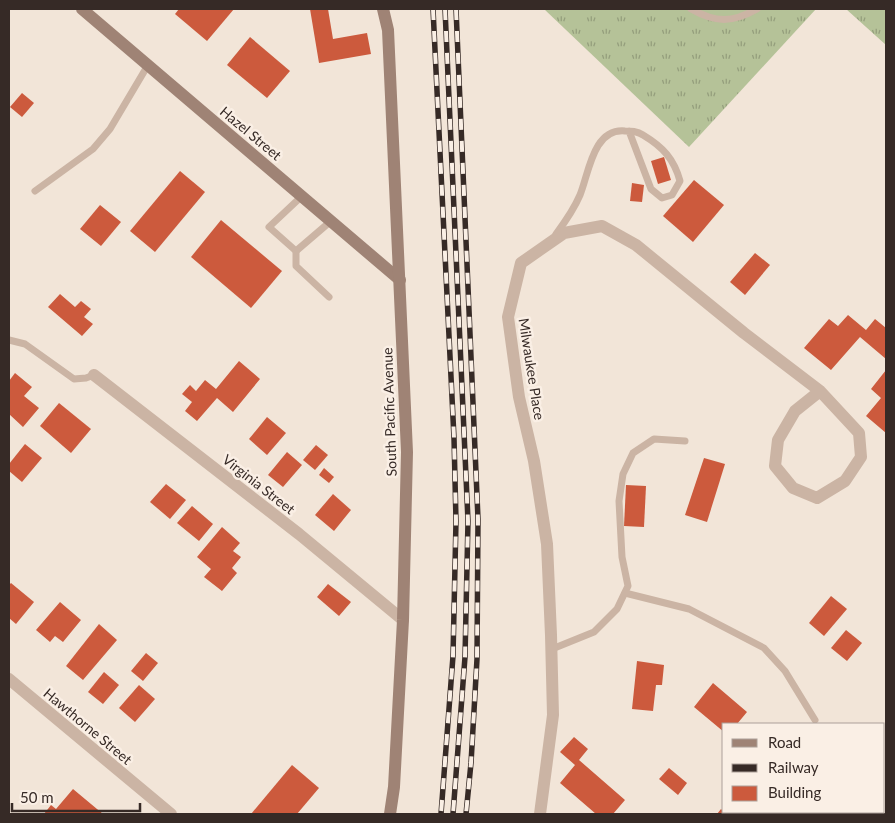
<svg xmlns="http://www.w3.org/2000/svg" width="895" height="823" font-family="Lato,sans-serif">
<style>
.grass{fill:url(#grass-tufts)}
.building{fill:#cc5a3d}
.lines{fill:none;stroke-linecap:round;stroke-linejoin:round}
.lane{stroke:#cbb4a4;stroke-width:7}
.street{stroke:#cbb4a4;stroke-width:12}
.secondary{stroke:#9f8375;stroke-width:12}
.rail-casing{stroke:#362a26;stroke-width:5.5}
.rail{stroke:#faefe5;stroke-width:4;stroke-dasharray:11;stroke-linecap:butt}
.labels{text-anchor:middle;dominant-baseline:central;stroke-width:5;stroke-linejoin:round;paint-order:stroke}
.street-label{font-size:14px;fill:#362a26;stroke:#faefe5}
</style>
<defs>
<pattern id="grass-tufts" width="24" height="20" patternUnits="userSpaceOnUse" patternTransform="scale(1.25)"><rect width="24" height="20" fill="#b5c298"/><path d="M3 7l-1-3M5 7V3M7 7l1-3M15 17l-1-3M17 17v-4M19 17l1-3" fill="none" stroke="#949e7c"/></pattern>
</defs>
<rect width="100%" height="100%" fill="#f2e5d8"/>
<g class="grass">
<polygon points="544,9 816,9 689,147"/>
<polygon points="846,9 886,9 886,45"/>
</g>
<g class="building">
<polygon points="179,9 234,9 207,41 175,14"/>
<polygon points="310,9 328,9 333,39 367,33 371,54 319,63"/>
<polygon points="250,37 290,71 267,98 227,65"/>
<polygon points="22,93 34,103 22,117 10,107"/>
<polygon points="664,157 671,180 658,184 651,161"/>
<polygon points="180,171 205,192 155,252 130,231"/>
<polygon points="694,180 724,205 693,242 663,216"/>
<polygon points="632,183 644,185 642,202 630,201"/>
<polygon points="100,205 121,222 101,246 80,229"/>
<polygon points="221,220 282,271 251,308 191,257"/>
<polygon points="755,253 770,265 745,295 730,282"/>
<polygon points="60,294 75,307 81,301 91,309 84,317 93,324 82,336 48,307"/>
<polygon points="848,315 866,330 875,319 886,328 886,359 860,337 831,370 804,348 829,319 838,326"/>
<polygon points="239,361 260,379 233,412 217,398 197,421 185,411 192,402 182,394 190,385 196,391 205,380 216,389"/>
<polygon points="886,370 886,433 866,416 881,398 871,389"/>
<polygon points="15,373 32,387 24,396 39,408 23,427 9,414 9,381"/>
<polygon points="59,403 91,429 71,453 40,426"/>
<polygon points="267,417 286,433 267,455 249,439"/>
<polygon points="25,444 42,458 22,482 9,471 9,464"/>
<polygon points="316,445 328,455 315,470 303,460"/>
<polygon points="287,452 302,465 283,487 268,475"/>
<polygon points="704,458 725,464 707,522 685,515"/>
<polygon points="324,468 334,477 329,483 319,475"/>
<polygon points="166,484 186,500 170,519 150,502"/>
<polygon points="626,485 646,486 644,527 624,526"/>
<polygon points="333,494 351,510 334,531 315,515"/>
<polygon points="192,506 213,524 199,541 177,523"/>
<polygon points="222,527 240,543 233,551 241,557 232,568 237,573 222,591 204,577 211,569 197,557"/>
<polygon points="11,583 34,602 16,624 9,618 9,585"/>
<polygon points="328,584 351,602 339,616 317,597"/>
<polygon points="831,596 847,609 824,636 809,623"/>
<polygon points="60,602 81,620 63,642 55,636 50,642 36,630"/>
<polygon points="99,624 117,640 83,680 66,666"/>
<polygon points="846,630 862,643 847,661 831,648"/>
<polygon points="146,653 158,663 143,681 131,671"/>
<polygon points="637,661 664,665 662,685 656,685 653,711 632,709"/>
<polygon points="104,672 119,685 103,704 88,692"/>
<polygon points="713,683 747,712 737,724 724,724 724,732 694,707"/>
<polygon points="139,685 155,699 135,722 119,708"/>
<polygon points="574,737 588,749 579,760 625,800 613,814 596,814 560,783 575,765 560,752"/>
<polygon points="292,765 319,788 297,814 251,814"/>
<polygon points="669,768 687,783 678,795 659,779"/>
<polygon points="73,789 103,814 44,814 51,805 56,809"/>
<polygon points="721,809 724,812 727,814 717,814"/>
</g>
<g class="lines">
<g class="lane">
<path d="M691 9C716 23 732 23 757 9"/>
<polyline points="35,191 93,149 110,129 148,65"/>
<polyline points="302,196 269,227 296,251 331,221"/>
<path d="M556 234C565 222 574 209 580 195 589 173 593 128 625 131 631 131 637 131 643 135 663 147 674 159 680 181L672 195 662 198 651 189 629 131"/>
<polyline points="296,251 296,266 329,297"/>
<polyline points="9,340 25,344 74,379 86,378 94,375"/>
<polyline points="625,593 689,609 764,648 785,671 815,720"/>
<polyline points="552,649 594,632 617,609 628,586 622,557 619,501 623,474 633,453 654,439 685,441"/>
</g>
<g class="street">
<polyline points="94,375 299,534 403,620"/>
<polyline points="9,679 171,814"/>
<polyline points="540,814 553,715 551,635 547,544 534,461 519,397 508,317 521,263 564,233 602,226 636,245 744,333 820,391 859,433 861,457 845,481 817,498 793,488 775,466 778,440 795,411 820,391"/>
</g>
<g class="secondary">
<polyline points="82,9 400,280"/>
<polyline points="383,9 388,30 407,452 403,620 394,787 390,814"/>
</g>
<defs>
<g id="rail">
<polyline points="433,9 454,438 456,521 453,656 441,814"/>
<polyline points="445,9 468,521 465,657 453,814"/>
<polyline points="456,9 478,519 477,659 471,763 466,814"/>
</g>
</defs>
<use href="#rail" class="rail-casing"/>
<use href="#rail" class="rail"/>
</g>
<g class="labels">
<g class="street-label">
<text transform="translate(251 133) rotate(40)">Hazel Street</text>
<text transform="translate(532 369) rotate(81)">Milwaukee Place</text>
<text transform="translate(389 412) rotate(-92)">South Pacific Avenue</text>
<text transform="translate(259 484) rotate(38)">Virginia Street</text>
<text transform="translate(88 726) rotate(40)">Hawthorne Street</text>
</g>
</g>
<rect width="895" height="823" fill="none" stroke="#362a26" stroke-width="20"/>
<rect x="722" y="723" width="162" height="90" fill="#faefe5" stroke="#aca099"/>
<rect x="732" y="739" width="25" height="8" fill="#9f8375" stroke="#aca099"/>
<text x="768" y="748" font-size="15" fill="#362a26">Road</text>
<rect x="732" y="764" width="25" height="8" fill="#362a26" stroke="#aca099"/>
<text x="768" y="773" font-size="15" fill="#362a26">Railway</text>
<rect x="732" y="786" width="25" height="15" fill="#cc5a3d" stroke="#aca099"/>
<text x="768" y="798" font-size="15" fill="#362a26">Building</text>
<path d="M12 803v8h128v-8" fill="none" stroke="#362a26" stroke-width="2.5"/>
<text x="20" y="803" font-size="15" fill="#362a26" stroke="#faefe5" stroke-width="4" paint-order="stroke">50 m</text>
</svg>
